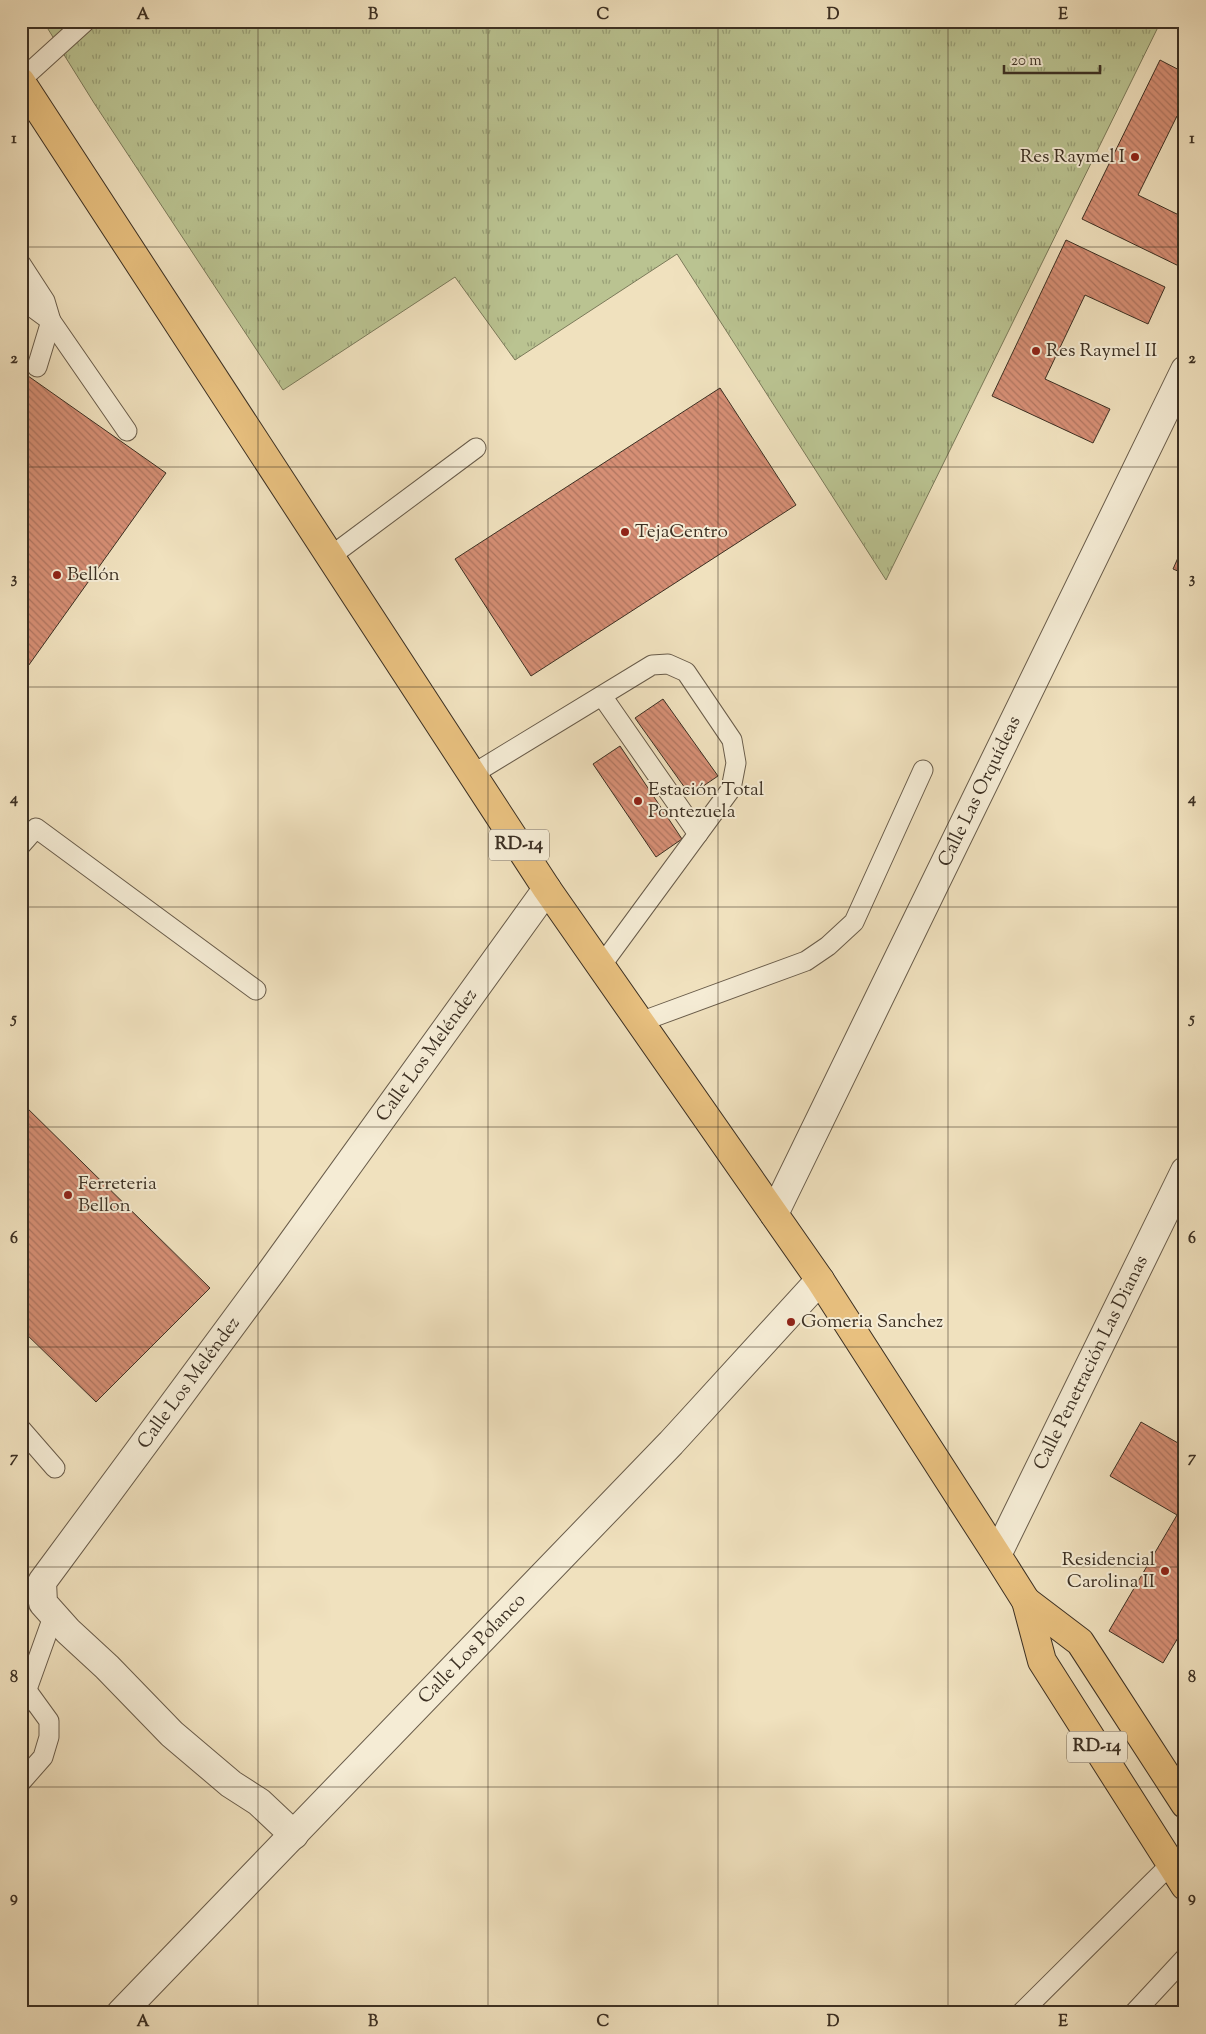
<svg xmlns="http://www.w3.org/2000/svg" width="1206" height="2034" font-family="'Sorts Mill Goudy',serif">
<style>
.grass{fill:url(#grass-tufts);stroke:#7b7a5a}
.building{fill:url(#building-back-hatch);stroke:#3c3023}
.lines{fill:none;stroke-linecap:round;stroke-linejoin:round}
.lane-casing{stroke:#695c4a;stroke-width:21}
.street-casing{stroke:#695c4a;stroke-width:30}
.primary-casing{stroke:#3c3023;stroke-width:30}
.lane{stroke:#f5ecd5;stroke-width:19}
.street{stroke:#f5ecd5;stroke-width:28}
.primary{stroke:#e8c07f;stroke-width:28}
.grid{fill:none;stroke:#3c3023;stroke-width:1;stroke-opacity:0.55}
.poi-dot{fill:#8f2418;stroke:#f5ecd5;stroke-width:2}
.labels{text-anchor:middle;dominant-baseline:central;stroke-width:4;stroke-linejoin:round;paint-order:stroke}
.shield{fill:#f5ecd5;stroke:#746858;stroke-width:1}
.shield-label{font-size:18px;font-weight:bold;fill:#3c3023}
.poi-label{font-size:19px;fill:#3c3023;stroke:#f5ecd5;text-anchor:start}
.street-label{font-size:19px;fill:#3c3023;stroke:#f5ecd5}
.neatline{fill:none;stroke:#3c3023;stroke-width:2}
.grid-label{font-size:16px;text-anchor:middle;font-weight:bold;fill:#3c3023}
</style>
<defs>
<pattern id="grass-tufts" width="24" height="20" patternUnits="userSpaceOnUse" patternTransform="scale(1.25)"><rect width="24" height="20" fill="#bac391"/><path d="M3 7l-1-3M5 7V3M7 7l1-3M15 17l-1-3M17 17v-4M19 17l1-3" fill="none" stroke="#989f76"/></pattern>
<pattern id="building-back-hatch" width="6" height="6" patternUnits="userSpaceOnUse" patternTransform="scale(1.25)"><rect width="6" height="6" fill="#d68f75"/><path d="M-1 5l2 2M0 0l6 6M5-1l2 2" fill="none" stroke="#af7560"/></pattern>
</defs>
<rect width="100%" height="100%" fill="#f0e1be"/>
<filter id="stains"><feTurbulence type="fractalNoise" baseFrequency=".004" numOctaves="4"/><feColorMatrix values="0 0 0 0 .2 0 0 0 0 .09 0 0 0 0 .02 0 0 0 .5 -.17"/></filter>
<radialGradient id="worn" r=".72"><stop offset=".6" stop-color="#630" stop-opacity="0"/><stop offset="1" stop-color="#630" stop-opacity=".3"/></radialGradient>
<polygon class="grass" points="43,21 1161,21 886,580 677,254 515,360 455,277 283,390 94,103"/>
<g class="building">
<polygon points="1160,60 1185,73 1185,119 1177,116 1138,195 1185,218 1185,269 1082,219"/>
<polygon points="1066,240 1165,287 1148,324 1085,295 1045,379 1110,409 1093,443 992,396"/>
<polygon points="21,371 166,473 21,676"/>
<polygon points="720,388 796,505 531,676 455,559"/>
<polygon points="1185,542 1185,574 1173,569"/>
<polygon points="663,699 718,776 690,795 635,718"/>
<polygon points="620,746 682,839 656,857 593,764"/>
<polygon points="21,1102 210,1288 96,1402 21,1329"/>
<polygon points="1141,1422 1185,1447 1185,1626 1163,1663 1109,1631 1177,1515 1110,1476"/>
</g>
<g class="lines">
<defs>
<g id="lane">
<polyline points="21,80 86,21"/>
<polyline points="21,264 45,301 51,321 37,367"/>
<polyline points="21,299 51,321 127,431"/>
<polyline points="331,556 476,448"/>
<polyline points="602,696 698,834"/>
<polyline points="473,774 652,665 668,664 686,672 732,740 736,763 731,789 601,966"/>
<polyline points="21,845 36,828 256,990"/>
<polyline points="640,1022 806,961 828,946 854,922 923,770"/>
<polyline points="21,1429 55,1468"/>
<polyline points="21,1706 54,1614"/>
<polyline points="21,1782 43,1757 49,1737 49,1721 28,1692"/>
<polyline points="1021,2013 1172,1863"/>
<polyline points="1134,2013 1185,1958"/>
</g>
<g id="street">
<path id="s1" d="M774 1214 1185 370"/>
<path id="s2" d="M997 1555 1185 1171"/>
<path id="s3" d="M294 1835 259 1802 231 1784 172 1734 107 1667 68 1631 43 1603 42 1582 271 1272 547 889"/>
<path id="s4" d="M121 2013 671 1443 820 1280"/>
</g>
<g id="primary">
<polyline points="21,82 547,889 820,1280 997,1555 1026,1601 1042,1661 1185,1886"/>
<polyline points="1026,1601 1080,1642 1185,1804"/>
</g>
</defs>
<use href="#lane" class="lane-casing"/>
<use href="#street" class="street-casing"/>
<use href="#primary" class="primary-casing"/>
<use href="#lane" class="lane"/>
<use href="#street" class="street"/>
<use href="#primary" class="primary"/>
</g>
<path class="grid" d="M258 21V2013M488 21V2013M718 21V2013M948 21V2013M21 247H1185M21 467H1185M21 687H1185M21 907H1185M21 1127H1185M21 1347H1185M21 1567H1185M21 1787H1185"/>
<g class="poi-dot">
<circle cx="1135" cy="157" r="5"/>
<circle cx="1036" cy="351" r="5"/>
<circle cx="625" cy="532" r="5"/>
<circle cx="57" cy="575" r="5"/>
<circle cx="638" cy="801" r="5"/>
<circle cx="68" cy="1195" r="5"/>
<circle cx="791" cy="1322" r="5"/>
<circle cx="1165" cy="1571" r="5"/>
</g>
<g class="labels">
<g class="shield">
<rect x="489" y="829.5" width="60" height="31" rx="4"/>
<rect x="1067" y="1731.5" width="60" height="31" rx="4"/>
</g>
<g class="shield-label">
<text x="519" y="845">RD-14</text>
<text x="1097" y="1747">RD-14</text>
</g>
<g class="poi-label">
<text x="1125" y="157" text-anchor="end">Res Raymel I</text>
<text x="1046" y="351">Res Raymel II</text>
<text x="635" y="532">TejaCentro</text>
<text x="67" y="575">Bellón</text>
<text x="648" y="790">Estación Total<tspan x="648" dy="22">Pontezuela</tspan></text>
<text x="78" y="1184">Ferreteria<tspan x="78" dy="22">Bellon</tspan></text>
<text x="801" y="1322">Gomeria Sanchez</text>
<text x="1155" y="1560" text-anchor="end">Residencial<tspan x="1155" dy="22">Carolina II</tspan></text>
</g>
<g class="street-label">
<text stroke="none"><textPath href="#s1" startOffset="470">Calle Las Orquídeas</textPath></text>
<text stroke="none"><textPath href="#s3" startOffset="1016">Calle Los Meléndez</textPath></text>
<text stroke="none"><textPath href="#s2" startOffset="214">Calle Penetración Las Dianas</textPath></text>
<text stroke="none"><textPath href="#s3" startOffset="611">Calle Los Meléndez</textPath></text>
<text stroke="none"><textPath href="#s4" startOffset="506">Calle Los Polanco</textPath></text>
</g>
</g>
<rect width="1206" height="2034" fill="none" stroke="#f0e1be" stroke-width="55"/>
<path d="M1004 65v8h96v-8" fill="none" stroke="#3c3023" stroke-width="2.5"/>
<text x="1011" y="65" font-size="15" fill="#3c3023" stroke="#f5ecd5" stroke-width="4" paint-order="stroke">20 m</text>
<rect x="28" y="28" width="1150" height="1978" class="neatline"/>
<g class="grid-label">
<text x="143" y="19">A</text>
<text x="373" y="19">B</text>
<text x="603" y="19">C</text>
<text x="833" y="19">D</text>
<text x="1063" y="19">E</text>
<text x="14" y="143">1</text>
<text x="1192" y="143">1</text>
<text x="14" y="363">2</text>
<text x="1192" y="363">2</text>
<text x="14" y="583">3</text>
<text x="1192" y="583">3</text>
<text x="14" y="803">4</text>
<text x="1192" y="803">4</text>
<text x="14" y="1023">5</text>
<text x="1192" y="1023">5</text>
<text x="14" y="1243">6</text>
<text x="1192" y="1243">6</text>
<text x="14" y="1462">7</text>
<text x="1192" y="1462">7</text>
<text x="14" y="1682">8</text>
<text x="1192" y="1682">8</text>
<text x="14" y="1902">9</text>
<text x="1192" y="1902">9</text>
<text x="143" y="2026">A</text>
<text x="373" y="2026">B</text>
<text x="603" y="2026">C</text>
<text x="833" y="2026">D</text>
<text x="1063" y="2026">E</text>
</g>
<rect width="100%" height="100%" filter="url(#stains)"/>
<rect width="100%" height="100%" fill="url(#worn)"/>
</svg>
